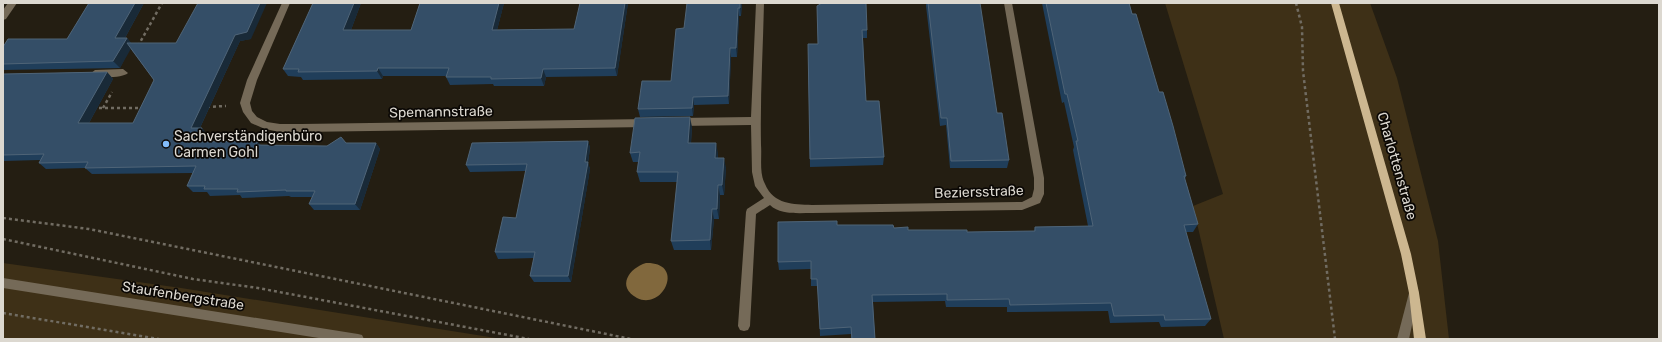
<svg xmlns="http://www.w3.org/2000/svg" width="1662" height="342" font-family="Rubik,sans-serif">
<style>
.green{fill:#3e3017}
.water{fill:#81683d}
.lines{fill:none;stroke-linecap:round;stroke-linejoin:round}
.path{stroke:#716c62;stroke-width:2.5;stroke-dasharray:3 3;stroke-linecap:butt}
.minor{fill:#756a58;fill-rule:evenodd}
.major{fill:#cdb790;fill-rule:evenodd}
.wall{fill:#203e5a}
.shaded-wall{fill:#192a38}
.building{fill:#344e67;stroke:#4f6477}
.poi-dot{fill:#82bcfa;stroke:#0b0805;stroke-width:1.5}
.labels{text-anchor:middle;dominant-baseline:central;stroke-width:3.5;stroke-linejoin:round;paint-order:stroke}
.street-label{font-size:14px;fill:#dcd8d0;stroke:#0b0805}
.poi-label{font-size:14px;fill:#dcd8d0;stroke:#0b0805;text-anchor:start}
</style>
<rect width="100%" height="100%" fill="#241e12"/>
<g class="green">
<polygon points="1165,3 1370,3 1397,78 1438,241 1449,339 1224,339 1193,206 1223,194"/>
<polygon points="3,263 181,288 502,339 3,339"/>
</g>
<path class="water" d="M646 263C686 262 663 311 637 298 616 287 629 268 646 263Z"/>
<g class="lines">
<g class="path">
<polyline points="1296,3 1302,27 1303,71 1335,339"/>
<polyline points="138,46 162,3"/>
<polyline points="207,107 226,106"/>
<polyline points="93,108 142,108"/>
<polyline points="103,108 112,92"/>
<polyline points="3,218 89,229 631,339"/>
<polyline points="3,239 193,279 258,288 529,339"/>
<polyline points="3,313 159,339"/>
</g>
<g class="minor">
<polygon points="8,3 17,3 6,19 3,20 3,10"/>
<polygon points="282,3 290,3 257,80 250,103 252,111 257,117 267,122 280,124 301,124 648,119 651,120 653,123 651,126 648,127 301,132 280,132 265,129 251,123 243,112 240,103 247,80"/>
<path d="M756 3H764C763 50 760 97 761 145 762 157 759 173 765 184 774 205 793 204 812 205L1022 202 1032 197 1034 189V178L1004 3H1012L1044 178V194L1040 203 1022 210 812 213C799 213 780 215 770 205L756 214 750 326 748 330 744 331 740 330 738 326 746 212 747 209 764 198 755 186 752 172 751 125 678 126 675 125 673 122 675 119 678 118 751 117Z"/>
<path d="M123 69 128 73C124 78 94 79 90 74L95 70Z"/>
<polygon points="3,278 358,334 362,335 364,339 325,339 3,288"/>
<polygon points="1414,288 1418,290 1419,293 1409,339 1397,339 1409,293 1410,290"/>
</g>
<polygon class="major" points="1331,3 1339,3 1411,254 1419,293 1426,339 1414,339 1409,293 1401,254"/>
</g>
<g class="wall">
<polygon points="89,3 144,3 125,38 127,38 131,43 176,43 251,39 240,41 200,128 207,134 204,142 261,145 327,146 346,143 376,143 380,149 360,210 314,210 309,204 312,197 291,197 289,196 242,198 240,195 210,196 207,192 193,192 187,186 193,173 92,174 85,168 46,169 39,163 40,160 3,161 3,74 107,72 113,79 89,123 133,123 154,80 130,48 120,68 3,70 3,47 67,39"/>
<polygon points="313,3 361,3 351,30 411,30 420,3 504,3 497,30 574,29 580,3 628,3 617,76 546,77 544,86 494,86 493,84 450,85 446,77 447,76 383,76 382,79 303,80 301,77 288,76 283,69"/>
<polygon points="742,3 741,16 739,16 737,57 731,57 729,104 694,105 693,116 640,117 638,109 671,81 684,28"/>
<polygon points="926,3 928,3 997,113 1009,160 1007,168 950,168 946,125 940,126 926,6"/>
<polygon points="1042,3 1129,3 1186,176 1185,179 1198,224 1193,232 1186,232 1211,319 1205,326 1161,327 1159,322 1110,323 1108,311 1007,312 1007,307 946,307 945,301 873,302 875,339 851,339 851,334 820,336 818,286 811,286 811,269 779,270 778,262 837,225 894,228 908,230 967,232 1034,231 1035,227 1088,226 1073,150 1074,147 1064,102 1062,103"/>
<polygon points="817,6 867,30 867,38 863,38 866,101 884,157 883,165 810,167 808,44 818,44"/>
<polygon points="692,127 691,143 718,153 718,158 726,168 724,195 720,195 719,219 714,219 711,250 674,250 671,241 677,182 640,182 637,172 638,162 633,162 630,153"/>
<polygon points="588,141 590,148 588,163 590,169 571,282 534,282 530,276 534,258 498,259 495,252 516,218 526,171 470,172 466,165"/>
</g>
<g class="shaded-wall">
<polygon points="135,3 144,3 121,45 115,38"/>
<polygon points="260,3 267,3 251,39 240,41 197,134 191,128 235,35"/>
<polygon points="354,3 361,3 348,38 343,30"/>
<polygon points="499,3 504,3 495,38 492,30"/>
<polygon points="625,3 628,3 617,76 615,68"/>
<polygon points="740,3 742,3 741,16 740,8"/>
<polygon points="738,8 739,16 737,57 736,48"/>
<polygon points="127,38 133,45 120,68 113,61"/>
<polygon points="730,48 731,57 729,104 728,96"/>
<polygon points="378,68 383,76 382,79 377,71"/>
<polygon points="543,69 546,77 544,86 541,78"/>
<polygon points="107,72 113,79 85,130 78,123"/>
<polygon points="693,97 694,105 693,116 692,108"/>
<polygon points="690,117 692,127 690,153 688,143"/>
<polygon points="202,128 207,134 201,148 195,142"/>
<polygon points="258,141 263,148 256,145"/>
<polygon points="588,141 590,148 588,163 590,169 571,282 568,276"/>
<polygon points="376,143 380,149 360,210 355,204"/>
<polygon points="716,143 718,153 717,168 715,158"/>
<polygon points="724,158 726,168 724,195 722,185"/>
<polygon points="718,185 720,195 719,219 717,209"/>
<polygon points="712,209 714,219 711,250 710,240"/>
</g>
<g class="building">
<polygon points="89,3 135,3 115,38 127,38 113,61 3,64 3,47 8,39 67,39"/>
<polygon points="198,3 260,3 247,32 235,35 191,128 202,128 195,142 258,141 256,145 327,146 341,137 346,143 376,143 355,204 309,204 315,191 286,191 286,190 237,192 238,189 204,189 205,186 187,186 196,166 85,168 88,162 39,163 44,154 3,155 3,74 107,72 78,123 133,123 154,80 127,43 176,43"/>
<polygon points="313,3 354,3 343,30 411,30 420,3 499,3 492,30 574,29 580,3 625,3 615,68 543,69 541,78 491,79 491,77 446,77 449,68 378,68 377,71 298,72 299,69 283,69"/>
<polygon points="687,3 740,3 740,8 738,8 736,48 730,48 728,96 693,97 692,108 638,109 642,81 671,81 676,29 684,28"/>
<polygon points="822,3 866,3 867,30 862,30 866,101 879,101 884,157 810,159 808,44 818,44 817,6"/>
<polygon points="928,3 980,3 997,113 1002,113 1009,160 951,161 947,118 941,118"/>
<polygon points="1046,3 1129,3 1132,14 1136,14 1159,92 1163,92 1173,126 1186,176 1184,176 1198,224 1184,225 1211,319 1165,320 1164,315 1114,316 1111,303 1010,305 1009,299 947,300 947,294 872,295 875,339 852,339 851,327 820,329 817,279 811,279 811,261 778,262 778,222 837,221 837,225 893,225 894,228 908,227 908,230 967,230 967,232 1035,231 1035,227 1093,226 1076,141 1078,141 1067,94 1065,94"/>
<polygon points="690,117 688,143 716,143 715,158 724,158 722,185 718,185 717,209 712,209 710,240 671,241 678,172 637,172 640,152 630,153 635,118"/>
<polygon points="588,141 585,162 588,162 568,276 530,276 535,252 495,252 503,217 516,218 527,164 466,165 472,143"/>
</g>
<circle class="poi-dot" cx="166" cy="144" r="4"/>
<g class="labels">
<g class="street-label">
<text transform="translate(441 112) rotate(-1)">Spemannstraße</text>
<text transform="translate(1397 166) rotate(74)">Charlottenstraße</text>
<text transform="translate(979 192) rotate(-2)">Beziersstraße</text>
<text transform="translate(183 296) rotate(9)">Staufenbergstraße</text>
</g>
<g class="poi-label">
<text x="174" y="136">Sachverständigenbüro<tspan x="174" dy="16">Carmen Gohl</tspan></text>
</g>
</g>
<rect width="1662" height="342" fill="none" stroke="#dcd8d0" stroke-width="8"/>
</svg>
